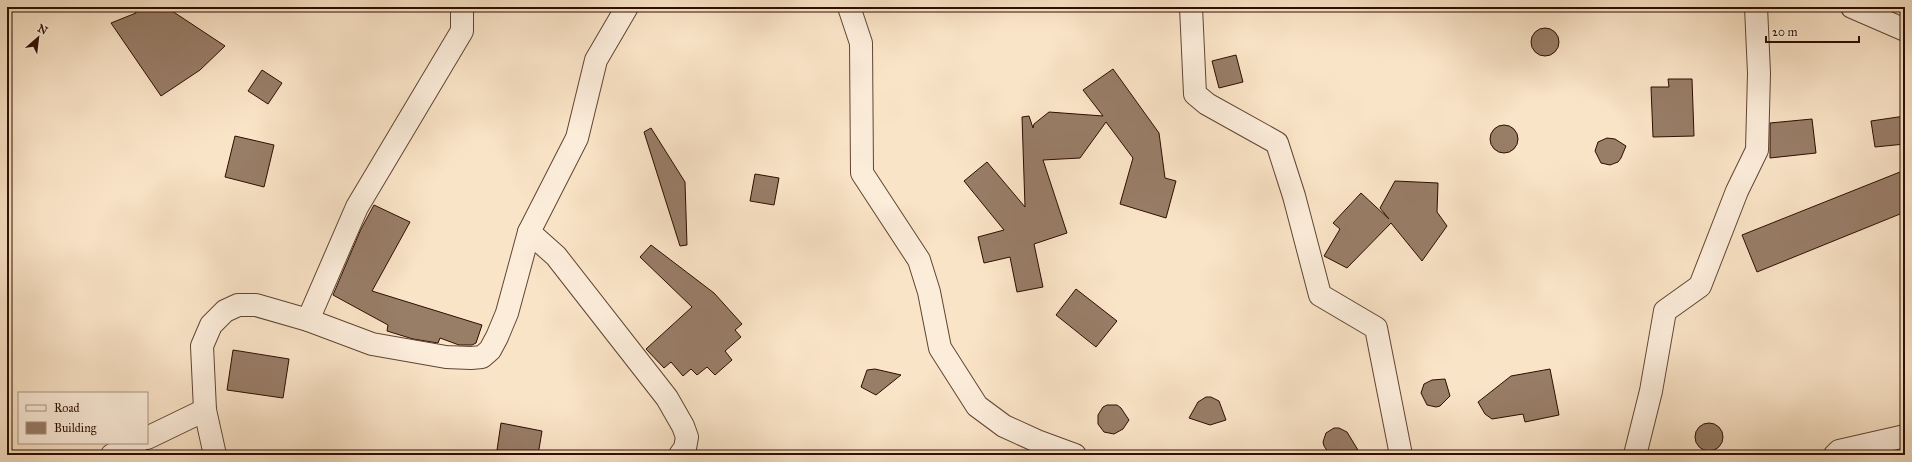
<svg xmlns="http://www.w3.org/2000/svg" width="1912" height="462" font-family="'IM FELL Great Primer',serif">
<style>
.building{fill:#987d67;stroke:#2e0e00}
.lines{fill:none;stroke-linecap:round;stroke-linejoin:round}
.minor-casing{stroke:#614432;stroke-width:24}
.minor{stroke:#fceddb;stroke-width:22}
</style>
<rect width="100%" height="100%" fill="#fae4c7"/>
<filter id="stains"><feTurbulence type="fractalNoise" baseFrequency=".005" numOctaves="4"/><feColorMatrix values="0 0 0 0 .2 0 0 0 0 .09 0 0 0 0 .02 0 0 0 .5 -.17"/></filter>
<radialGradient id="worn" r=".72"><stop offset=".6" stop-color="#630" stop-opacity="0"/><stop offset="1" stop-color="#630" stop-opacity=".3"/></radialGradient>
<g class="building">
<polygon points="134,7 166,7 225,46 200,70 161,96 111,23 136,13"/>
<circle cx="1545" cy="42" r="14"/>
<polygon points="1236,55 1243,82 1219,88 1212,61"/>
<polygon points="1113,69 1159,133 1165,178 1176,181 1166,218 1120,204 1133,158 1106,122 1080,158 1043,160 1067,233 1034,244 1043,287 1017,292 1010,257 984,263 978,237 1004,230 964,181 987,162 1025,207 1022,117 1029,116 1033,128 1034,124 1049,112 1103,116 1083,90"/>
<polygon points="262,70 282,83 268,104 248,91"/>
<polygon points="1668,79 1692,79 1694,136 1653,137 1651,87 1669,87"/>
<polygon points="1905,116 1905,144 1875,147 1871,121"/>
<polygon points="1812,119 1816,153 1770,158 1770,123"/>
<circle cx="1504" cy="139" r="14"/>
<polygon points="651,128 685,182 687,245 680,246 644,132"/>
<polygon points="235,136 274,145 264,187 225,177"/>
<polygon points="1607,138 1615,139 1626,146 1621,158 1618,162 1610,165 1601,163 1595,151 1598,142"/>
<polygon points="1905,170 1905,212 1757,272 1742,235"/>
<polygon points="755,174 779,178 774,205 750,201"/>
<polygon points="1395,181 1438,183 1437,212 1447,226 1422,261 1391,223 1347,268 1324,256 1340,229 1333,223 1361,193 1389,219 1380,208"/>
<polygon points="374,205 410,222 372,291 482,325 476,343 472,345 459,345 440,338 438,343 413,339 387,331 388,325 333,295 361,229"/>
<polygon points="651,245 714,293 742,324 735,330 741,337 725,351 732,360 715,375 707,367 697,375 691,369 683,376 671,362 664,368 646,349 692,307 640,257"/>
<polygon points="1076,289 1117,321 1096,347 1056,315"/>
<polygon points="233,350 289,359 283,398 227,390"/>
<polygon points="875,369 901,375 876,395 861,387 867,370"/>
<polygon points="1550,369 1559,415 1525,422 1523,414 1492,419 1485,414 1478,402 1511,376"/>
<polygon points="1445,379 1450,396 1440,406 1436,407 1427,405 1421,393 1424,384 1432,380"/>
<polygon points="1206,397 1211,397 1219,401 1226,420 1210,425 1189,418 1198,402"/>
<polygon points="1107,405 1117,405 1121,408 1129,420 1123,429 1114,434 1104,432 1098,424 1098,415 1103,407"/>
<polygon points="501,423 542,431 538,455 524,455 497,450"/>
<circle cx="1709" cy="437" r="14"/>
<polygon points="1334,428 1339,428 1347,432 1361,455 1330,455 1324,446 1323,442 1326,433"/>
</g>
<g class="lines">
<defs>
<g id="minor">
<polyline points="627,7 596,60 577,138 529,232 556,256 667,398 683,426 687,437 685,448 680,455"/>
<polyline points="849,7 861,43 862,173 919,260 929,292 940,348 977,406 1004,426 1037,441 1075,455"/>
<polyline points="1191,7 1195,94 1207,104 1277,143 1294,196 1320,295 1376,328 1401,455"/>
<polyline points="1852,7 1905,30"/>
<polyline points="308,320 357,207 462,31 462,7"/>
<polyline points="147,438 205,410"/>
<polyline points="112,455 137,443"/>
<polyline points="215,455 205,410 202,346 211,325 225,311 238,305 256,305 308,320 372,344 446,357 471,358 482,357 490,350 497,337 507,313 529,232"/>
<polyline points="1635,455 1651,391 1665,311 1700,286 1737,191 1757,150 1759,73 1756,7"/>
<polyline points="1835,455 1839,451 1905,436"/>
</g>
</defs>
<use href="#minor" class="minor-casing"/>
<use href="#minor" class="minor"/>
</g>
<rect width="1912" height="462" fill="none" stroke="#fae4c7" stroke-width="24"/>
<rect x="8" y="8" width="1896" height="446" fill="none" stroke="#2e0e00" stroke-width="2"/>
<rect x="12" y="12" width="1888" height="438" fill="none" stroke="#2e0e00"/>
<rect x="18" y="392" width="130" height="52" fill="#fceddb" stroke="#aa9483"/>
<rect x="26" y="405" width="20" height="6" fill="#fceddb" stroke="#aa9483"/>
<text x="54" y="412" font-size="12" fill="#2e0e00">Road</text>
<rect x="26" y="422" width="20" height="12" fill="#987d67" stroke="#aa9483"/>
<text x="54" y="432" font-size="12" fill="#2e0e00">Building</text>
<g transform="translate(38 38) rotate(28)" stroke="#fceddb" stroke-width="3" paint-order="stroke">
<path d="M0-3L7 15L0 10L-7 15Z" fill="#2e0e00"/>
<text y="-6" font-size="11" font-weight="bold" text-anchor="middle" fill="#2e0e00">N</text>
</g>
<path d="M1766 36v6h93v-6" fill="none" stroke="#2e0e00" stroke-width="2"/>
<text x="1772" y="36" font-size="12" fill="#2e0e00" stroke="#fceddb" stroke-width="3" paint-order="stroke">20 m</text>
<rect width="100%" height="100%" filter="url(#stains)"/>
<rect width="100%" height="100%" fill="url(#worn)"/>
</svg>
